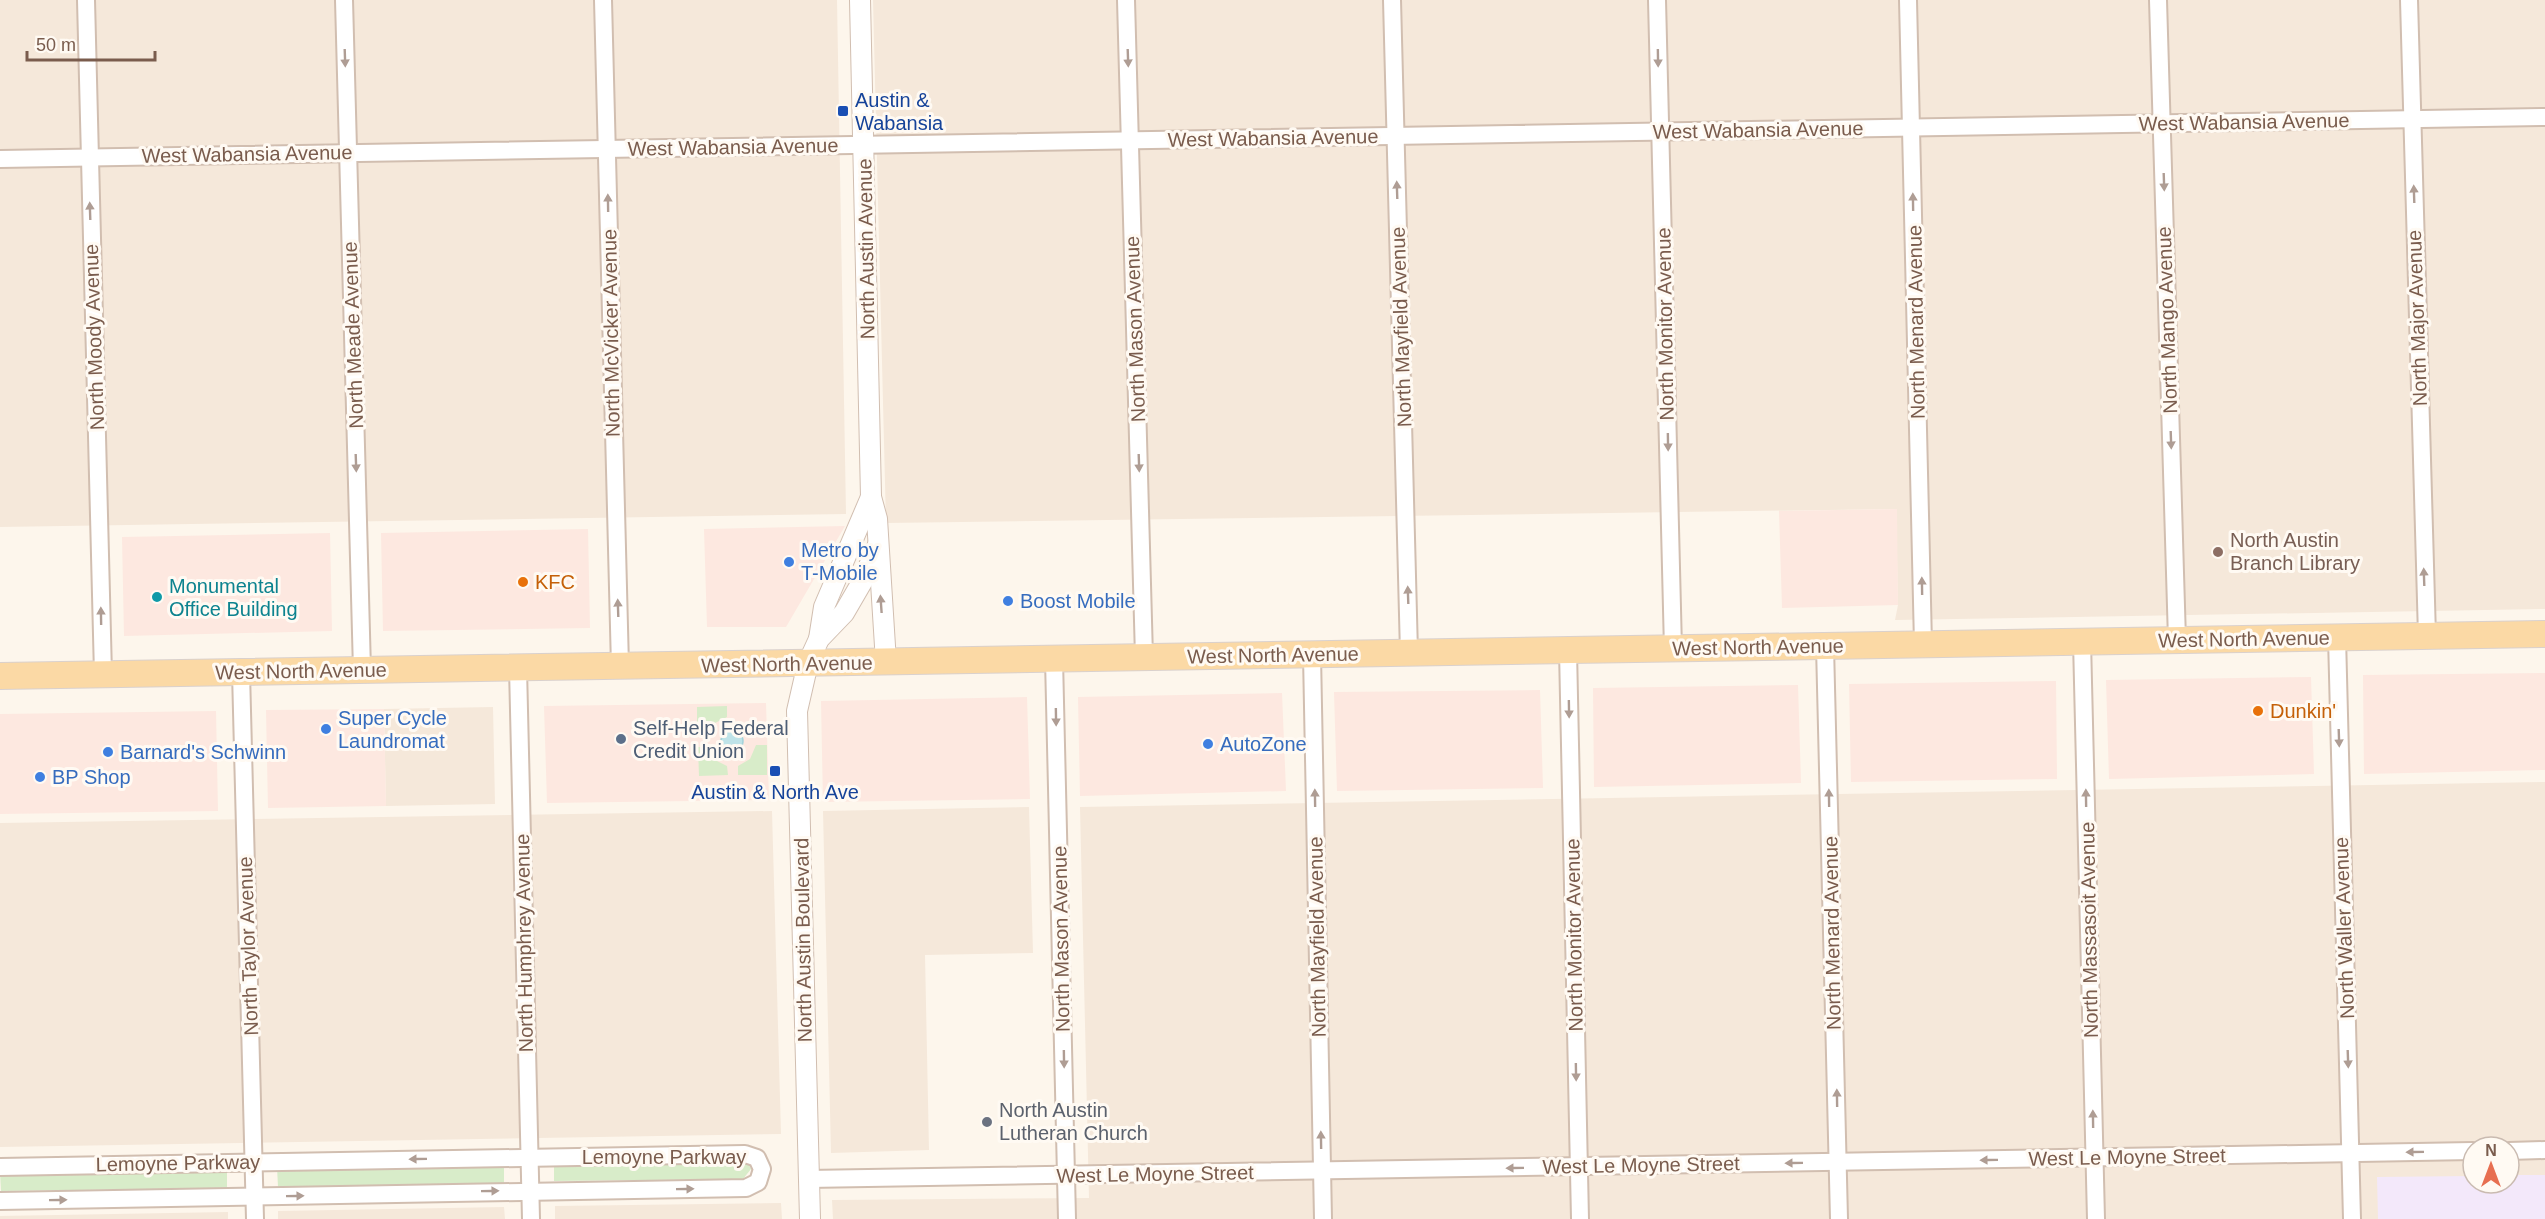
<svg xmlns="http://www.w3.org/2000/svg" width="2545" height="1219" font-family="Arial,sans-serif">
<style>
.residential{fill:#f5e8da;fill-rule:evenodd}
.commercial{fill:#fde8e0}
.education{fill:#f3e8fa}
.green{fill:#d8ecc9}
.water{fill:#bfe3e8;stroke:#a5d3da;stroke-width:1.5}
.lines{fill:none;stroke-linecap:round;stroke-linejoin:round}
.minor-casing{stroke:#d1beb0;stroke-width:20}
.tertiary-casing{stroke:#d1beb0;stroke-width:22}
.primary-casing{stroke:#dad1cd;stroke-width:28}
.minor{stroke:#fff;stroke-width:16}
.tertiary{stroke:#fff;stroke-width:20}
.primary{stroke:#fbd9a5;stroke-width:26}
.oneway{fill:#af9d94}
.transit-dot{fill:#1a4fb4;stroke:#fffaf3;stroke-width:2}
.education-dot{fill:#8d6e63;stroke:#fffaf3;stroke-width:2}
.shop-dot{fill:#3f7fe0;stroke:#fffaf3;stroke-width:2}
.food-dot{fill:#e8710a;stroke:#fffaf3;stroke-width:2}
.culture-dot{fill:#0f9aa8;stroke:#fffaf3;stroke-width:2}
.service-dot{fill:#5c6f8a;stroke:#fffaf3;stroke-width:2}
.worship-dot{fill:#6b7280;stroke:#fffaf3;stroke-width:2}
.labels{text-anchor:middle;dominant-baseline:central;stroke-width:6;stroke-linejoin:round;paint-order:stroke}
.transit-label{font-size:20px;fill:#164399;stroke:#fffaf3;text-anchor:start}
.street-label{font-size:20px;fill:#7a5c4d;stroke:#fffaf3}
.education-label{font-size:20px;fill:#785e54;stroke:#fffaf3;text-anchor:start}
.shop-label{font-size:20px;fill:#366cbe;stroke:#fffaf3;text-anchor:start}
.food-label{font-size:20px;fill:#c56008;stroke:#fffaf3;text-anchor:start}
.culture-label{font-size:20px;fill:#0d838f;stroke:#fffaf3;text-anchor:start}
.service-label{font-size:20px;fill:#4e5e75;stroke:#fffaf3;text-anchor:start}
.worship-label{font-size:20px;fill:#5b616d;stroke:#fffaf3;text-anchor:start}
</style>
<rect width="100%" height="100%" fill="#fdf6ec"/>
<g class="residential">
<polygon points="0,0 837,0 846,514 0,527"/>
<polygon points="873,0 2545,0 2545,609 1895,620 1898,605 1896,509 886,523"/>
<polygon points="493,707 495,804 386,806 384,709"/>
<path d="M2545 782V1219H833L832 1200 1089 1198 1080 807ZM2473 1147H2509V1183H2473Z"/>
<polygon points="1029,807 1033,953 925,955 929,1150 831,1153 823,811"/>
<polygon points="772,811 781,1134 0,1147 0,823"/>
<polygon points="781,1203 782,1219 555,1219 555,1206"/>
<polygon points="504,1207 505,1219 278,1219 278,1211"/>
<polygon points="228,1212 228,1219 0,1219 0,1216"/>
</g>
<g class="commercial">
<polygon points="1897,509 1898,605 1782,608 1779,511"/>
<polygon points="845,526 786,627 707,627 704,529"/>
<polygon points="588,529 590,628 383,631 381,533"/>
<polygon points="330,533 332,631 124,636 122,537"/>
<polygon points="2545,673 2545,770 2364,774 2363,675"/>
<polygon points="2311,677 2314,774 2109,779 2106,680"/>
<polygon points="2056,681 2057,779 1851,782 1849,684"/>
<polygon points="1798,685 1801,783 1594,787 1593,688"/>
<polygon points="1540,690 1543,788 1337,791 1334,692"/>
<polygon points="1282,693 1286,791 1080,796 1078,697"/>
<polygon points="1027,697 1030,799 823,802 821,701"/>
<polygon points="766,703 769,800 547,803 544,706"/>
<polygon points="384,709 386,806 268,808 266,710"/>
<polygon points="216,711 218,811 0,814 0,714"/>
</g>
<polygon class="education" points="2509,1175 2545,1175 2545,1219 2378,1219 2377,1177 2473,1176 2473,1183 2509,1183"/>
<g class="green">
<polygon points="727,706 727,717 713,724 707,736 697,736 697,707"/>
<polygon points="756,745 767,745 767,775 738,775 738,766 750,759"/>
<polygon points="698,747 707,747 715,760 727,766 728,775 699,776"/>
<polygon points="748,1162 751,1169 743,1179 554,1181 554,1163"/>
<polygon points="504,1164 504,1183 278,1187 277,1167"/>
<polygon points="227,1169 227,1188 1,1191 0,1172"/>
</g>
<circle class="water" cx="732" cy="741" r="11"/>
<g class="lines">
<defs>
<g id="minor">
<polyline points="86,0 103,674"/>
<polyline points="344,0 362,670"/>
<polyline points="603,0 620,666"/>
<polyline points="1126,0 1144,657"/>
<polyline points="1392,0 1409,653"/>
<polyline points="1657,0 1673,649"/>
<polyline points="1908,0 1923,644"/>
<polyline points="2158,0 2177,640"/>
<polyline points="2409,0 2427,636"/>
<polyline points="0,159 2545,117"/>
<polyline points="2337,637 2352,1219"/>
<polyline points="2082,641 2096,1219"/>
<polyline points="1825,646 1839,1219"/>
<polyline points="1568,650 1580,1219"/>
<polyline points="1312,655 1323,1219"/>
<polyline points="1054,659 1067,1219"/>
<polyline points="518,668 531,1219"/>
<polyline points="241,672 255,1219"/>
<polyline points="2509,1151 2545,1150"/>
<polyline points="0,1167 745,1154 757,1158 762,1169 758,1182 746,1188 0,1201"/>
<polyline points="808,1179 2473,1151"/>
</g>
<g id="tertiary">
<polyline points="860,0 871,497 877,519 886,662"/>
<polyline points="819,639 824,607 871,497"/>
<polyline points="810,1219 797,711 808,663 819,639 844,613 862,582 878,545"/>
</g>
<polyline id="primary" points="0,676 2545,634"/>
</defs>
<use href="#minor" class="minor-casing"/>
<use href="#tertiary" class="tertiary-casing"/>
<use href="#primary" class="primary-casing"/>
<use href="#minor" class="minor"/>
<use href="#tertiary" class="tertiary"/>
<use href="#primary" class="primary"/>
</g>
<defs><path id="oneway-solid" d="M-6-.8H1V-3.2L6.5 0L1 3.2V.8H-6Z" transform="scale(1.5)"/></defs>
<g class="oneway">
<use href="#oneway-solid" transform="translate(345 58) rotate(88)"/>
<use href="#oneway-solid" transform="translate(1128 58) rotate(88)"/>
<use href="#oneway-solid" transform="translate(1658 58) rotate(89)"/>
<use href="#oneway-solid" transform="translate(2164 182) rotate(88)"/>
<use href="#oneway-solid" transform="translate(1397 190) rotate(-92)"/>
<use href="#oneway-solid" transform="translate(2414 194) rotate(-92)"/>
<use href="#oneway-solid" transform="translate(1913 202) rotate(-91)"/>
<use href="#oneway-solid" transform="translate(608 203) rotate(-91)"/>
<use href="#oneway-solid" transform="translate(90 211) rotate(-92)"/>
<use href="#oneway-solid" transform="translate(2171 440) rotate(88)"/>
<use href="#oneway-solid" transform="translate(1668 442) rotate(89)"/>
<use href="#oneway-solid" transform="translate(356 463) rotate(88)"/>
<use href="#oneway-solid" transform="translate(1139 463) rotate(88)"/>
<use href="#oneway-solid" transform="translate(2424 577) rotate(-92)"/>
<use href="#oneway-solid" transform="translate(1922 586) rotate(-91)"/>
<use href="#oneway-solid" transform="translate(1408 595) rotate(-92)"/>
<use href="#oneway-solid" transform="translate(881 604) rotate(-94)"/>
<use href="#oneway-solid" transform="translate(618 608) rotate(-92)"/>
<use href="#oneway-solid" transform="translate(101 616) rotate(-91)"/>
<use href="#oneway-solid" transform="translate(1569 709) rotate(89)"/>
<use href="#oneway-solid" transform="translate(1056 717) rotate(89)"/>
<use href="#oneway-solid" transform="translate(2339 738) rotate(88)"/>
<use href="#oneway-solid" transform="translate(1315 798) rotate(-91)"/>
<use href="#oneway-solid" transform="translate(1829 798) rotate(-91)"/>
<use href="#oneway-solid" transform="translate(2086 798) rotate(-91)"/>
<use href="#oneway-solid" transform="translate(1064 1059) rotate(89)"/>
<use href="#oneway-solid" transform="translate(2348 1059) rotate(88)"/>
<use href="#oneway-solid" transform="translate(1576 1072) rotate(89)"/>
<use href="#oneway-solid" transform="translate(1837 1098) rotate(-91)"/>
<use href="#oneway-solid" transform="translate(2093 1119) rotate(-91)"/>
<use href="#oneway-solid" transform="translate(1321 1140) rotate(-91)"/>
<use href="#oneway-solid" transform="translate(2415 1152) rotate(179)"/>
<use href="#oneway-solid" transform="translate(418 1159) rotate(179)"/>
<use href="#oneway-solid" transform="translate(1989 1160) rotate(179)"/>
<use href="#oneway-solid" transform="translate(1794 1163) rotate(179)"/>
<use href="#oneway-solid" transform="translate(1515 1168) rotate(179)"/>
<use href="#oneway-solid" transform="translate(685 1189) rotate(-1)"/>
<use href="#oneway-solid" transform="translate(490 1191) rotate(-1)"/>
<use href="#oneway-solid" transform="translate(295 1196) rotate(-1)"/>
<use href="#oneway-solid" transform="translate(58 1200) rotate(-1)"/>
</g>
<g class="transit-dot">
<rect x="837" y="105" width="12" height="12" rx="3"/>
<rect x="769" y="765" width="12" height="12" rx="3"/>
</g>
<circle class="education-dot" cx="2218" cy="552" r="6"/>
<g class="shop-dot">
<circle cx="789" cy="562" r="6"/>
<circle cx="1008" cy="601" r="6"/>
<circle cx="326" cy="729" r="6"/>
<circle cx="1208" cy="744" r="6"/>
<circle cx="108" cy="752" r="6"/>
<circle cx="40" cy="777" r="6"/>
</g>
<g class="food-dot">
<circle cx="523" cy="582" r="6"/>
<circle cx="2258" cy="711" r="6"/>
</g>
<circle class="culture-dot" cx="157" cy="597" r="6"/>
<circle class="service-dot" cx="621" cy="739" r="6"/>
<circle class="worship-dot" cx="987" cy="1122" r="6"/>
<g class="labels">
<g class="transit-label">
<text x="855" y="100">Austin &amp;<tspan x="855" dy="23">Wabansia</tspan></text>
<text x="775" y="792" text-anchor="middle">Austin &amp; North Ave</text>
</g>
<g class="street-label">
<text transform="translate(2244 122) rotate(-1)">West Wabansia Avenue</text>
<text transform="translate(1758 130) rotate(-1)">West Wabansia Avenue</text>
<text transform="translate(1273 138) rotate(-1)">West Wabansia Avenue</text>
<text transform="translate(733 147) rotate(-1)">West Wabansia Avenue</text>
<text transform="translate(247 154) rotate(-1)">West Wabansia Avenue</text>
<text transform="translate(866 249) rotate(-91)">North Austin Avenue</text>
<text transform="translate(2417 318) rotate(-92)">North Major Avenue</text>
<text transform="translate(2167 320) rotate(-92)">North Mango Avenue</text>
<text transform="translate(1916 322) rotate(-91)">North Menard Avenue</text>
<text transform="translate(1665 324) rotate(-91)">North Monitor Avenue</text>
<text transform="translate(1401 327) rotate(-92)">North Mayfield Avenue</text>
<text transform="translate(1135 329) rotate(-92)">North Mason Avenue</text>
<text transform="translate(611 333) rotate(-91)">North McVicker Avenue</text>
<text transform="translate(353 335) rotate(-92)">North Meade Avenue</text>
<text transform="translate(94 337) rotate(-92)">North Moody Avenue</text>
<text transform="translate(2244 639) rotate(-1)">West North Avenue</text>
<text transform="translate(1758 647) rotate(-1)">West North Avenue</text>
<text transform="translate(1273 655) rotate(-1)">West North Avenue</text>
<text transform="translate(787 664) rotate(-1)">West North Avenue</text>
<text transform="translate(301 671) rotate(-1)">West North Avenue</text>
<text transform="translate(2344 928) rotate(-92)">North Waller Avenue</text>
<text transform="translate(2089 930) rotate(-91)">North Massasoit Avenue</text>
<text transform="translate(1832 933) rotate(-91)">North Menard Avenue</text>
<text transform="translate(1574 935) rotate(-91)">North Monitor Avenue</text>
<text transform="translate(1317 937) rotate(-91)">North Mayfield Avenue</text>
<text transform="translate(1061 939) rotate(-91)">North Mason Avenue</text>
<text transform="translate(803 940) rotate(-91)">North Austin Boulevard</text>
<text transform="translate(524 943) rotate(-91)">North Humphrey Avenue</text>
<text transform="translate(248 946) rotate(-92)">North Taylor Avenue</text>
<text x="664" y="1157">Lemoyne Parkway</text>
<text transform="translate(2127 1157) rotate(-1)">West Le Moyne Street</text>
<text transform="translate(178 1163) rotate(-1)">Lemoyne Parkway</text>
<text transform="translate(1641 1165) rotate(-1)">West Le Moyne Street</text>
<text transform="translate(1155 1174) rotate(-1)">West Le Moyne Street</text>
</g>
<g class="education-label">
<text x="2230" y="540">North Austin<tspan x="2230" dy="23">Branch Library</tspan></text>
</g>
<g class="shop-label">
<text x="801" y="550">Metro by<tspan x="801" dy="23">T-Mobile</tspan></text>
<text x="1020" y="601">Boost Mobile</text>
<text x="338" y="718">Super Cycle<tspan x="338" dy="23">Laundromat</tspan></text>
<text x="1220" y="744">AutoZone</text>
<text x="120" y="752">Barnard's Schwinn</text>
<text x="52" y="777">BP Shop</text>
</g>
<g class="food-label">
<text x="535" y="582">KFC</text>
<text x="2270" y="711">Dunkin'</text>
</g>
<g class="culture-label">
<text x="169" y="586">Monumental<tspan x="169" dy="23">Office Building</tspan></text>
</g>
<g class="service-label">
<text x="633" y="728">Self-Help Federal<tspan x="633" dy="23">Credit Union</tspan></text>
</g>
<g class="worship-label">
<text x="999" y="1110">North Austin<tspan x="999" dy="23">Lutheran Church</tspan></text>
</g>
</g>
<g transform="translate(2491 1165)"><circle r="28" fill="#fffaf3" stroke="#cabbb1" stroke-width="1.5"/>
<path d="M0-4.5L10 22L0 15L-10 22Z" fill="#e76f51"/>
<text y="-9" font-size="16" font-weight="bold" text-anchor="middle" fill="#7a5c4d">N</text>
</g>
<path d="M27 51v9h128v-9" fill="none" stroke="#7a5c4d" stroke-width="3"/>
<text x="36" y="51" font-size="18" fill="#7a5c4d" stroke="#fffaf3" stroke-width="4.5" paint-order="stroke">50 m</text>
</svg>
